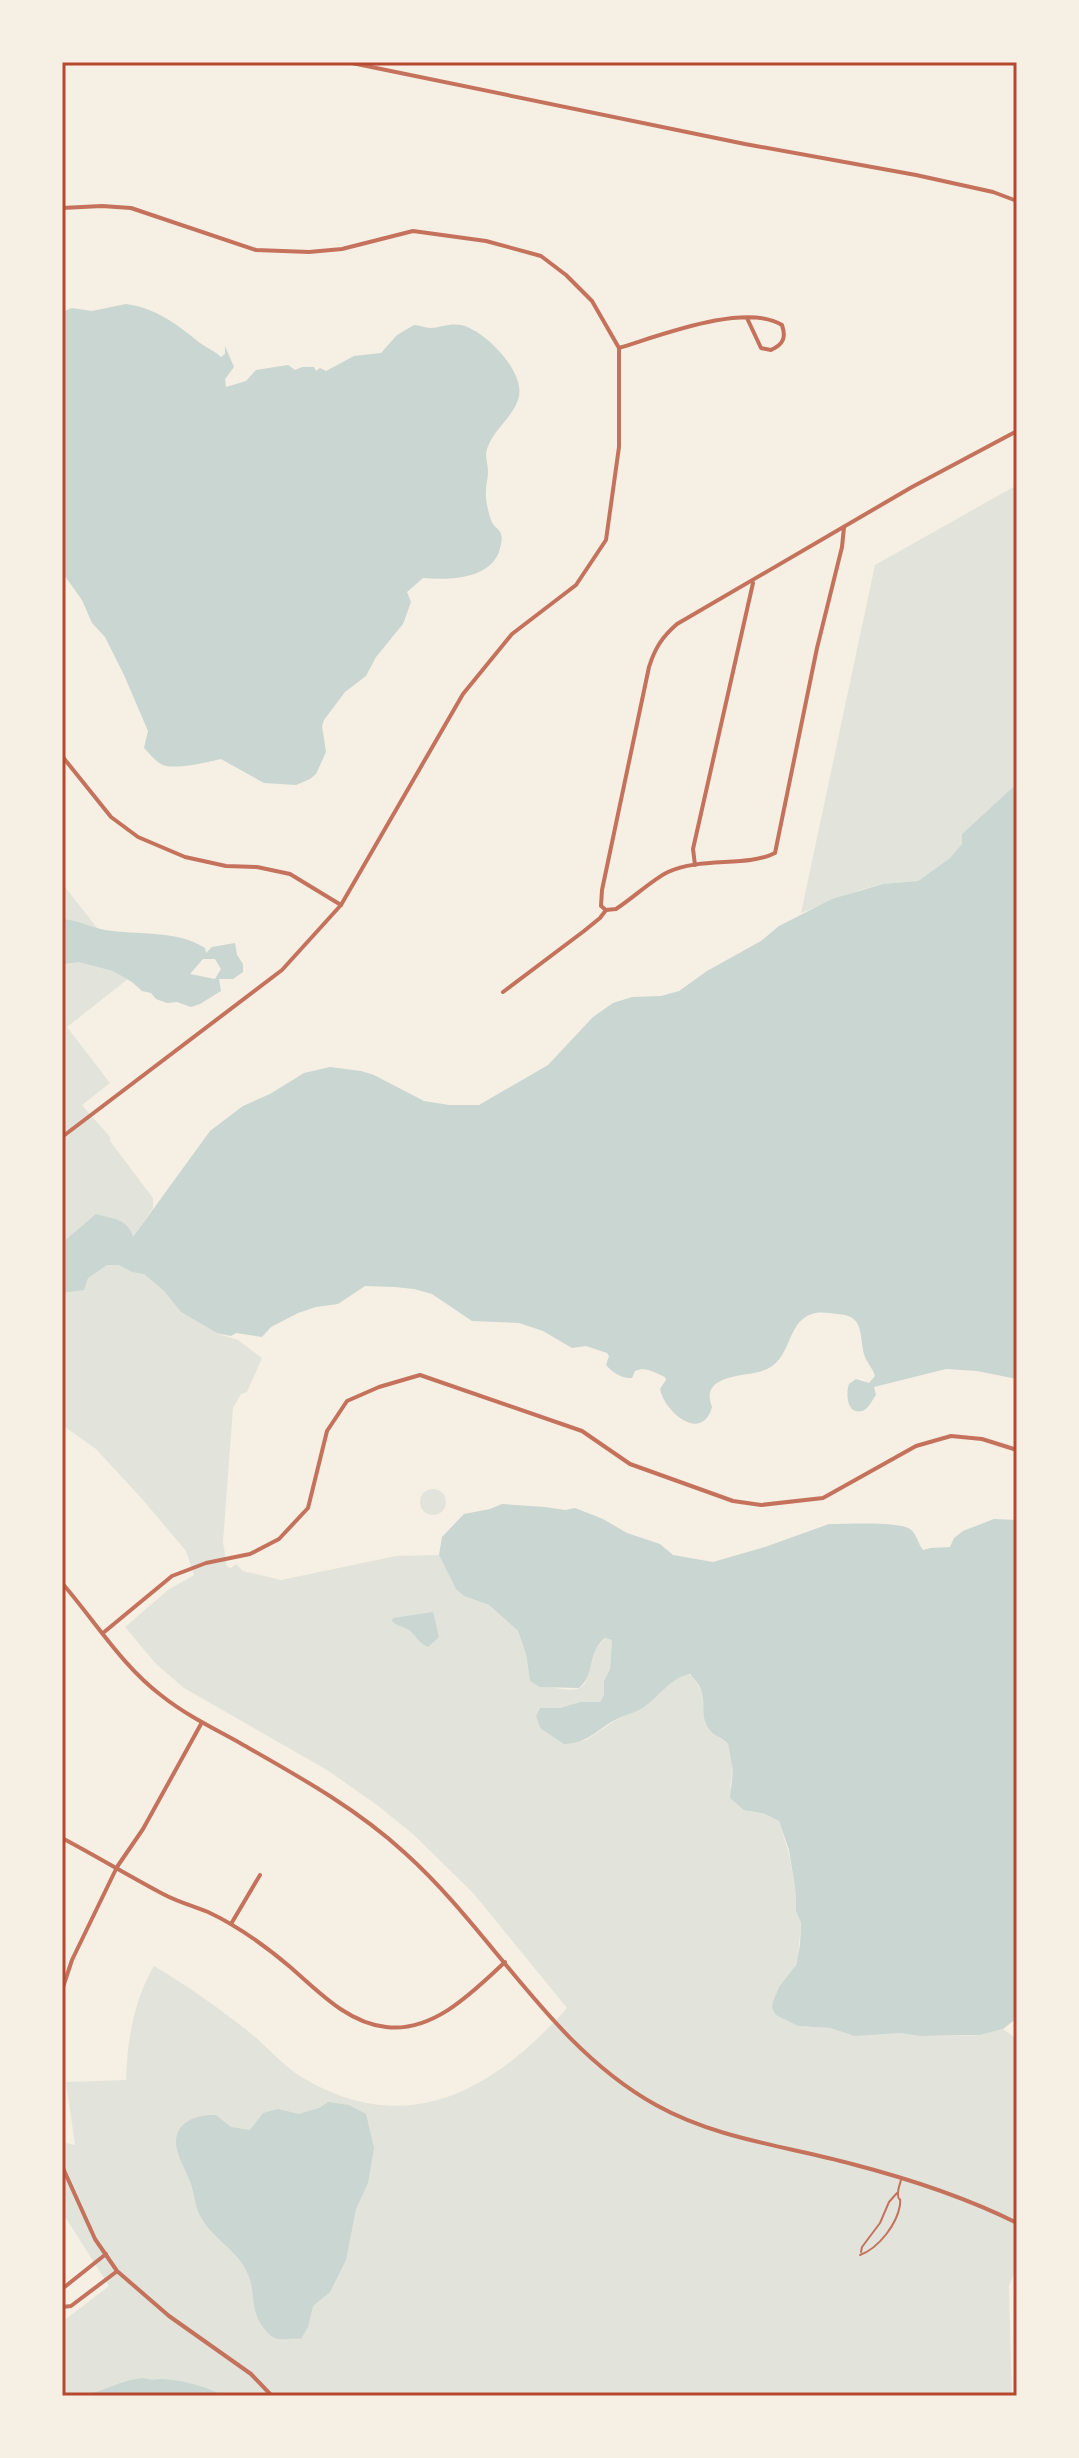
<svg xmlns="http://www.w3.org/2000/svg" width="1079" height="2458" font-family="'Alegreya Sans',sans-serif">
<style>
.green{fill:#e2e4dc}
.water{fill:#c9d6d2;fill-rule:evenodd}
.lines{fill:none;stroke-linecap:round;stroke-linejoin:round}
.service{stroke:#c5725c;stroke-width:2}
.minor{stroke:#c5725c;stroke-width:4}
.neatline{fill:none;stroke:#b5482f;stroke-width:3}
</style>
<rect width="100%" height="100%" fill="#f6efe4"/>
<g class="green">
<polygon points="1017,485 1017,786 1012,788 962,834 962,844 950,858 918,881 883,884 860,890 801,913 875,565"/>
<path d="M62 883 108 942 128 979 67 1027 110 1083 82 1105C91 1117 101 1125 110 1137V1141L153 1198V1208L132 1239 144 1274 164 1291 181 1312 222 1335 238 1340 262 1358 247 1392 241 1394 233 1408 223 1542 227 1567 231 1568 236 1564 243 1571 281 1580 396 1556 439 1555 456 1588 464 1596 489 1605 518 1631 526 1654 530 1681C615 1708 570 1666 606 1638L612 1640 610 1669 604 1681V1695L600 1702H580L560 1708H545L536 1716 540 1728 564 1743 586 1740 619 1718 641 1709 669 1684 685 1674 693 1676 704 1696 705 1723 710 1731 728 1744 733 1771 730 1787 751 1812 765 1814 779 1821 789 1854 796 1894V1911L801 1923 798 1957 794 1969 779 1987 773 2001 798 2026 830 2028 850 2035 900 2033 920 2036H964L980 2035 1003 2029 1017 2039V2266L1009 2286 1012 2396H62V2322L109 2286 62 2212V2142L75 2145 66 2082 126 2080C127 2042 134 1999 154 1966 189 1987 222 2010 254 2036 269 2049 283 2065 300 2076 406 2141 493 2091 567 2008L474 1894 414 1835 377 1805 327 1770 184 1688 156 1664 125 1627 168 1590 194 1575 186 1551 143 1500 96 1449 62 1425Z"/>
<circle cx="433" cy="1502" r="13"/>
</g>
<g class="water">
<path d="M126 304C156 308 178 325 200 343 207 348 215 351 221 357L225 354V346L234 367 225 379 226 387 246 381 256 370 288 365 295 370 302 367H314L316 371 320 368 326 371 354 356 381 353 397 335 414 325C420 325 425 328 431 328 442 327 450 323 461 325 484 330 524 370 519 396 515 417 489 432 486 454 486 459 488 466 488 472 488 478 486 484 486 490 485 499 488 511 491 520 493 527 499 528 501 534 503 539 500 548 499 552 488 580 448 580 423 578L407 592 411 602 403 624 376 657 366 676 345 692 324 720 322 726 326 752 316 774 310 779 296 785 264 783 221 759C208 762 175 770 163 765 156 762 150 754 144 748L148 731 124 675 105 637 92 623 82 600 62 572V312L72 308 92 311Z"/>
<path d="M1017 786V1379L977 1371 946 1369 874 1387 876 1395C872 1400 868 1410 862 1411 846 1415 846 1392 849 1384L856 1379 869 1383 875 1376C873 1368 866 1362 864 1354 859 1335 865 1315 837 1314 829 1313 820 1311 812 1314 785 1322 793 1362 762 1371 744 1377 699 1374 712 1407 702 1443 665 1413 660 1389L666 1380 665 1377C655 1373 646 1366 635 1371L632 1378C622 1379 612 1372 606 1365L609 1356 607 1353 586 1346 572 1348 543 1331 519 1323 472 1321 432 1294 414 1289 395 1287 365 1286 338 1304 316 1307 298 1313 271 1327 262 1337 236 1333 231 1336 217 1333 181 1312 164 1291 144 1274 132 1272 119 1265H107L88 1278 84 1290 62 1293V1243L96 1214C114 1219 128 1219 133 1237L210 1131 243 1106 270 1094 304 1073 330 1067 361 1071 374 1075 424 1101 449 1105H479L548 1065 593 1017 613 1003 632 997 661 996 679 991 707 971 761 941 779 926 832 899 883 884 918 881 950 858 962 844V834L1012 788Z"/>
<path d="M62 919C78 920 90 927 105 930 136 935 178 930 205 948L206 953 212 947 235 943 237 955 243 964V972L233 979H219L221 991 200 1004 191 1007 177 1002 167 1003 156 999 151 993 142 991 132 982 113 971 79 962 62 964ZM203 959H215L221 969 215 979 190 974Z"/>
<path d="M502 1504 545 1507 565 1510 575 1508 603 1519 627 1533 660 1544 673 1555 713 1562 765 1547 829 1524C844 1524 897 1521 910 1529 917 1534 918 1544 923 1550L931 1548 950 1547 954 1538 963 1531 994 1519 1017 1520V2018L1003 2029 980 2035 920 2036 900 2033 854 2036 830 2028 798 2026 776 2015 772 2008 773 2001 779 1987 796 1965 800 1945 801 1923 796 1911V1894L789 1850 779 1821 765 1814 744 1810 730 1798 733 1771 728 1744C722 1737 713 1736 708 1728 697 1710 713 1697 690 1674 670 1678 660 1696 644 1707 637 1712 629 1714 621 1717 598 1727 591 1743 564 1744L540 1728 536 1716 540 1708H560L580 1702H600L604 1695V1681L610 1669 612 1640 605 1638C586 1653 596 1674 579 1688L540 1687 530 1681 526 1654 518 1631 489 1605 464 1596 456 1589 439 1555 442 1537 464 1514 490 1509Z"/>
<path d="M433 1612 439 1637 428 1647C418 1643 417 1636 409 1630 402 1626 397 1626 392 1621L393 1618Z"/>
<path d="M328 2102 349 2105 366 2114 374 2148 368 2183 356 2209 346 2260 330 2292 313 2306 308 2327 301 2339C289 2337 277 2344 267 2332 247 2310 258 2293 246 2270 236 2250 213 2238 202 2219 195 2209 195 2196 191 2184 187 2173 180 2161 177 2150 171 2124 194 2114 216 2115L231 2127 250 2130 263 2113 278 2109 299 2114 319 2108Z"/>
<path d="M144 2378C152 2381 156 2379 164 2379 184 2381 206 2386 224 2396H79C102 2393 122 2379 144 2378Z"/>
</g>
<g class="lines">
<g class="service">
<polyline points="861,2252 862,2247 880,2223 889,2202 897,2193"/>
<path d="M860 2255C879 2248 897 2224 900 2205 901 2193 898 2205 898 2193 898 2188 900 2184 901 2180"/>
</g>
<g class="minor">
<polyline points="347,62 745,144 916,175 993,192 1017,201"/>
<polyline points="62,208 102,206 131,208 256,250 309,252 342,249 413,231 486,241 541,256 566,275 592,301 619,348 619,447 606,540 576,585 512,634 463,694 341,905 290,874 257,867 226,866 185,857 138,837 111,817 62,756"/>
<path d="M619 348C659 336 745 302 782 325 786 337 784 344 771 350L761 348 747 318"/>
<polyline points="695,865 693,849 753,583"/>
<path d="M606 910 601 906 602 890 649 667C655 648 662 637 677 624L912 487 1017 431"/>
<path d="M503 992 584 931 600 918 606 910 616 909C632 899 653 879 668 872 700 857 748 867 775 853L817 648 842 547 844 527"/>
<polyline points="62,1137 282,970 341,905"/>
<path d="M62 1583C95 1621 122 1666 162 1696 186 1715 213 1728 240 1743 298 1776 356 1808 405 1853 494 1933 550 2046 656 2105 717 2139 786 2146 852 2164 906 2178 967 2198 1017 2223"/>
<polyline points="103,1633 172,1576 206,1563 250,1554 279,1539 308,1508 327,1431 347,1401 379,1387 420,1375 582,1431 630,1464 733,1501 761,1505 823,1498 916,1446 951,1436 982,1439 1017,1450"/>
<path d="M62 1838C96 1856 129 1876 163 1894 178 1902 193 1906 208 1912 238 1926 264 1945 289 1966 317 1990 347 2023 386 2027 433 2033 473 1992 505 1962"/>
<polyline points="231,1924 260,1875"/>
<polyline points="62,1990 72,1960 117,1867 143,1829 201,1724"/>
<polyline points="62,2166 95,2239 117,2271 169,2316 251,2374 272,2396"/>
<polyline points="62,2289 106,2254"/>
<polyline points="62,2307 71,2306 116,2272"/>
</g>
</g>
<rect width="1079" height="2458" fill="none" stroke="#f6efe4" stroke-width="128"/>
<rect x="64" y="64" width="951" height="2330" class="neatline"/>
</svg>
